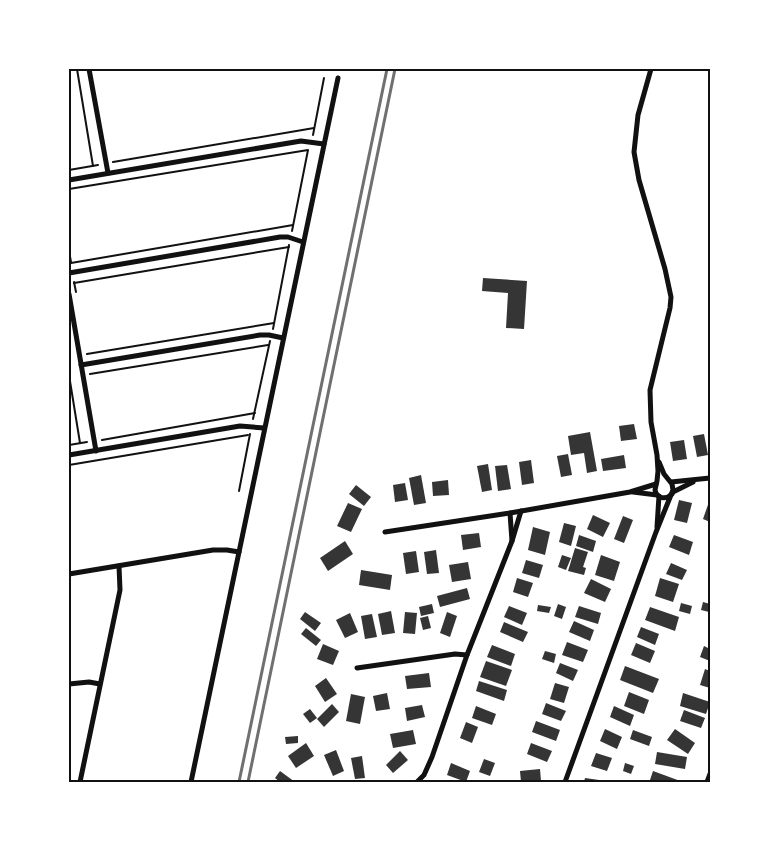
<svg xmlns="http://www.w3.org/2000/svg" width="779" height="851" font-family="'Fira Sans Condensed',sans-serif">
<style>
.building{fill:#353535}
.lines{fill:none;stroke-linecap:round;stroke-linejoin:round}
.path{stroke:#111;stroke-width:2}
.minor{stroke:#111;stroke-width:5}
.rail{stroke:#707070;stroke-width:3}
.neatline{fill:none;stroke:#111;stroke-width:2}
</style>
<rect width="100%" height="100%" fill="#fff"/>
<g class="building">
<polygon points="483,278 527,281 524,329 506,328 508,293 482,291"/>
<polygon points="634,424 637,439 621,441 619,426"/>
<polygon points="590,432 597,471 587,473 584,453 571,455 568,436"/>
<polygon points="704,434 708,455 697,457 693,436"/>
<polygon points="684,440 687,459 673,461 670,442"/>
<polygon points="568,454 572,475 561,477 557,456"/>
<polygon points="624,455 626,468 603,471 601,459"/>
<polygon points="531,460 534,483 522,485 519,462"/>
<polygon points="488,464 492,490 482,492 477,466"/>
<polygon points="507,465 511,489 498,491 495,466"/>
<polygon points="421,475 426,503 414,505 409,478"/>
<polygon points="448,480 449,495 433,496 432,482"/>
<polygon points="405,483 408,500 395,502 393,485"/>
<polygon points="356,485 371,497 364,506 349,494"/>
<polygon points="710,499 710,522 703,519"/>
<polygon points="679,500 692,503 687,523 674,520"/>
<polygon points="348,503 362,509 351,532 337,526"/>
<polygon points="593,515 610,523 603,537 587,529"/>
<polygon points="623,516 633,520 624,543 614,539"/>
<polygon points="564,523 576,526 571,546 559,542"/>
<polygon points="533,527 550,532 545,555 528,550"/>
<polygon points="479,533 481,547 463,550 461,535"/>
<polygon points="579,535 596,541 593,552 576,546"/>
<polygon points="674,535 693,542 689,555 669,547"/>
<polygon points="345,541 353,554 328,571 320,558"/>
<polygon points="575,548 588,552 583,567 586,568 584,575 568,571"/>
<polygon points="436,550 439,573 427,574 424,552"/>
<polygon points="416,551 419,572 406,574 403,553"/>
<polygon points="562,555 571,558 566,570 558,567"/>
<polygon points="601,555 620,562 614,581 595,575"/>
<polygon points="526,560 543,565 539,578 522,573"/>
<polygon points="468,562 471,579 452,582 449,565"/>
<polygon points="671,563 687,570 682,580 666,574"/>
<polygon points="361,570 392,575 390,590 359,585"/>
<polygon points="517,578 533,583 528,597 513,592"/>
<polygon points="660,578 679,584 673,602 655,596"/>
<polygon points="591,579 611,589 605,602 584,593"/>
<polygon points="467,588 470,599 440,607 437,596"/>
<polygon points="703,602 710,604 709,612 701,610"/>
<polygon points="681,603 692,606 690,614 679,611"/>
<polygon points="432,604 434,613 421,616 419,607"/>
<polygon points="558,604 566,607 562,619 554,616"/>
<polygon points="538,605 551,607 549,613 537,611"/>
<polygon points="509,606 527,613 522,625 504,617"/>
<polygon points="579,606 601,613 598,624 575,617"/>
<polygon points="650,607 679,617 675,631 645,620"/>
<polygon points="391,611 395,633 382,635 378,614"/>
<polygon points="305,612 321,623 315,631 300,619"/>
<polygon points="405,612 417,613 415,634 403,633"/>
<polygon points="447,612 457,616 450,637 440,633"/>
<polygon points="350,613 358,632 345,638 336,620"/>
<polygon points="372,614 377,637 365,639 361,616"/>
<polygon points="428,616 431,628 423,630 420,618"/>
<polygon points="574,621 594,630 590,641 569,632"/>
<polygon points="504,622 528,632 523,642 500,632"/>
<polygon points="641,627 659,634 655,645 637,637"/>
<polygon points="306,628 321,640 316,646 301,634"/>
<polygon points="567,642 588,650 583,662 562,655"/>
<polygon points="636,643 655,651 650,663 631,655"/>
<polygon points="323,644 339,651 333,665 317,659"/>
<polygon points="492,645 515,654 511,666 487,657"/>
<polygon points="704,646 710,649 710,661 700,657"/>
<polygon points="545,651 556,654 554,663 542,659"/>
<polygon points="486,661 512,670 506,686 480,677"/>
<polygon points="560,663 578,670 573,681 556,673"/>
<polygon points="625,666 659,679 653,693 620,680"/>
<polygon points="705,669 710,671 710,688 700,685"/>
<polygon points="429,673 431,687 407,689 405,676"/>
<polygon points="326,678 337,694 325,702 315,686"/>
<polygon points="479,681 507,690 504,701 476,691"/>
<polygon points="555,683 569,687 564,703 550,699"/>
<polygon points="629,692 649,700 644,714 624,706"/>
<polygon points="387,693 390,709 376,711 373,696"/>
<polygon points="683,693 710,702 706,714 680,706"/>
<polygon points="351,694 365,697 360,724 346,721"/>
<polygon points="546,703 566,711 561,721 542,714"/>
<polygon points="332,704 339,712 324,727 317,719"/>
<polygon points="422,705 425,717 407,721 405,708"/>
<polygon points="476,706 496,714 492,725 472,718"/>
<polygon points="614,706 634,715 630,726 610,717"/>
<polygon points="310,709 317,718 310,723 303,714"/>
<polygon points="684,710 705,718 701,728 680,721"/>
<polygon points="536,721 560,730 556,741 532,732"/>
<polygon points="466,722 478,727 472,743 460,738"/>
<polygon points="605,729 622,737 617,749 600,741"/>
<polygon points="675,729 695,743 688,754 667,740"/>
<polygon points="413,730 416,744 393,748 390,734"/>
<polygon points="633,730 652,737 649,746 630,739"/>
<polygon points="298,736 298,743 286,744 285,737"/>
<polygon points="306,743 314,756 296,768 288,756"/>
<polygon points="531,743 552,751 547,762 527,754"/>
<polygon points="336,750 344,771 333,776 324,755"/>
<polygon points="400,751 408,760 393,773 386,765"/>
<polygon points="657,752 687,757 685,769 655,764"/>
<polygon points="596,753 612,758 607,771 591,766"/>
<polygon points="362,756 365,778 355,779 351,758"/>
<polygon points="484,759 495,763 490,776 479,772"/>
<polygon points="451,763 470,771 466,782 447,775"/>
<polygon points="625,763 634,766 631,774 623,771"/>
<polygon points="540,769 541,781 521,782 520,771"/>
<polygon points="280,771 295,782 280,782 275,778"/>
<polygon points="653,771 683,782 654,782 650,780"/>
<polygon points="585,778 606,781 606,782 584,782"/>
</g>
<g class="lines">
<g class="path">
<polyline points="77,69 93,166"/>
<polyline points="313,135 324,78"/>
<polyline points="113,162 314,128"/>
<polyline points="69,170 98,165"/>
<polyline points="69,189 308,150 292,231"/>
<polyline points="69,251 71,262"/>
<polyline points="71,263 293,225"/>
<polyline points="74,282 76,292"/>
<polyline points="74,283 289,247"/>
<polyline points="273,329 289,245"/>
<polyline points="87,354 274,323"/>
<polyline points="90,374 268,345"/>
<polyline points="69,375 80,443"/>
<polyline points="253,419 270,341"/>
<polyline points="102,440 255,413"/>
<polyline points="69,445 87,442"/>
<polyline points="69,465 248,435"/>
<polyline points="239,491 250,434"/>
</g>
<g class="minor">
<polyline points="89,69 108,173"/>
<path d="M651 69 638 115 634 152 639 180 665 269 671 297 670 308 650 390 651 422 657 455 658 471 657 481 655 490C657 499 666 500 672 494"/>
<polyline points="69,180 301,141 324,144"/>
<polyline points="69,273 280,237 288,237 303,242"/>
<polyline points="69,294 96,451"/>
<polyline points="81,365 260,335 269,335 283,338"/>
<polyline points="69,455 240,426 264,428"/>
<polyline points="671,482 710,478"/>
<polyline points="633,492 657,495"/>
<polyline points="673,492 693,482"/>
<polyline points="510,513 512,541"/>
<polyline points="657,527 659,496"/>
<polyline points="385,532 510,513 630,492 656,484"/>
<polyline points="69,574 213,550 227,550 239,552"/>
<polyline points="357,668 455,654 467,655"/>
<polyline points="69,684 89,682 100,684"/>
<polyline points="80,782 120,590 119,566"/>
<polyline points="191,782 338,78"/>
<polyline points="417,782 424,775 432,757 467,655 512,541 521,511"/>
<polyline points="565,782 656,532 673,490 672,484 664,474 659,462"/>
<polyline points="707,782 710,774"/>
</g>
<g class="rail">
<polyline points="239,782 387,69"/>
<polyline points="248,782 395,69"/>
</g>
</g>
<rect width="779" height="851" fill="none" stroke="#ffffff" stroke-width="140"/>
<rect x="70" y="70" width="639" height="711" class="neatline"/>
</svg>
